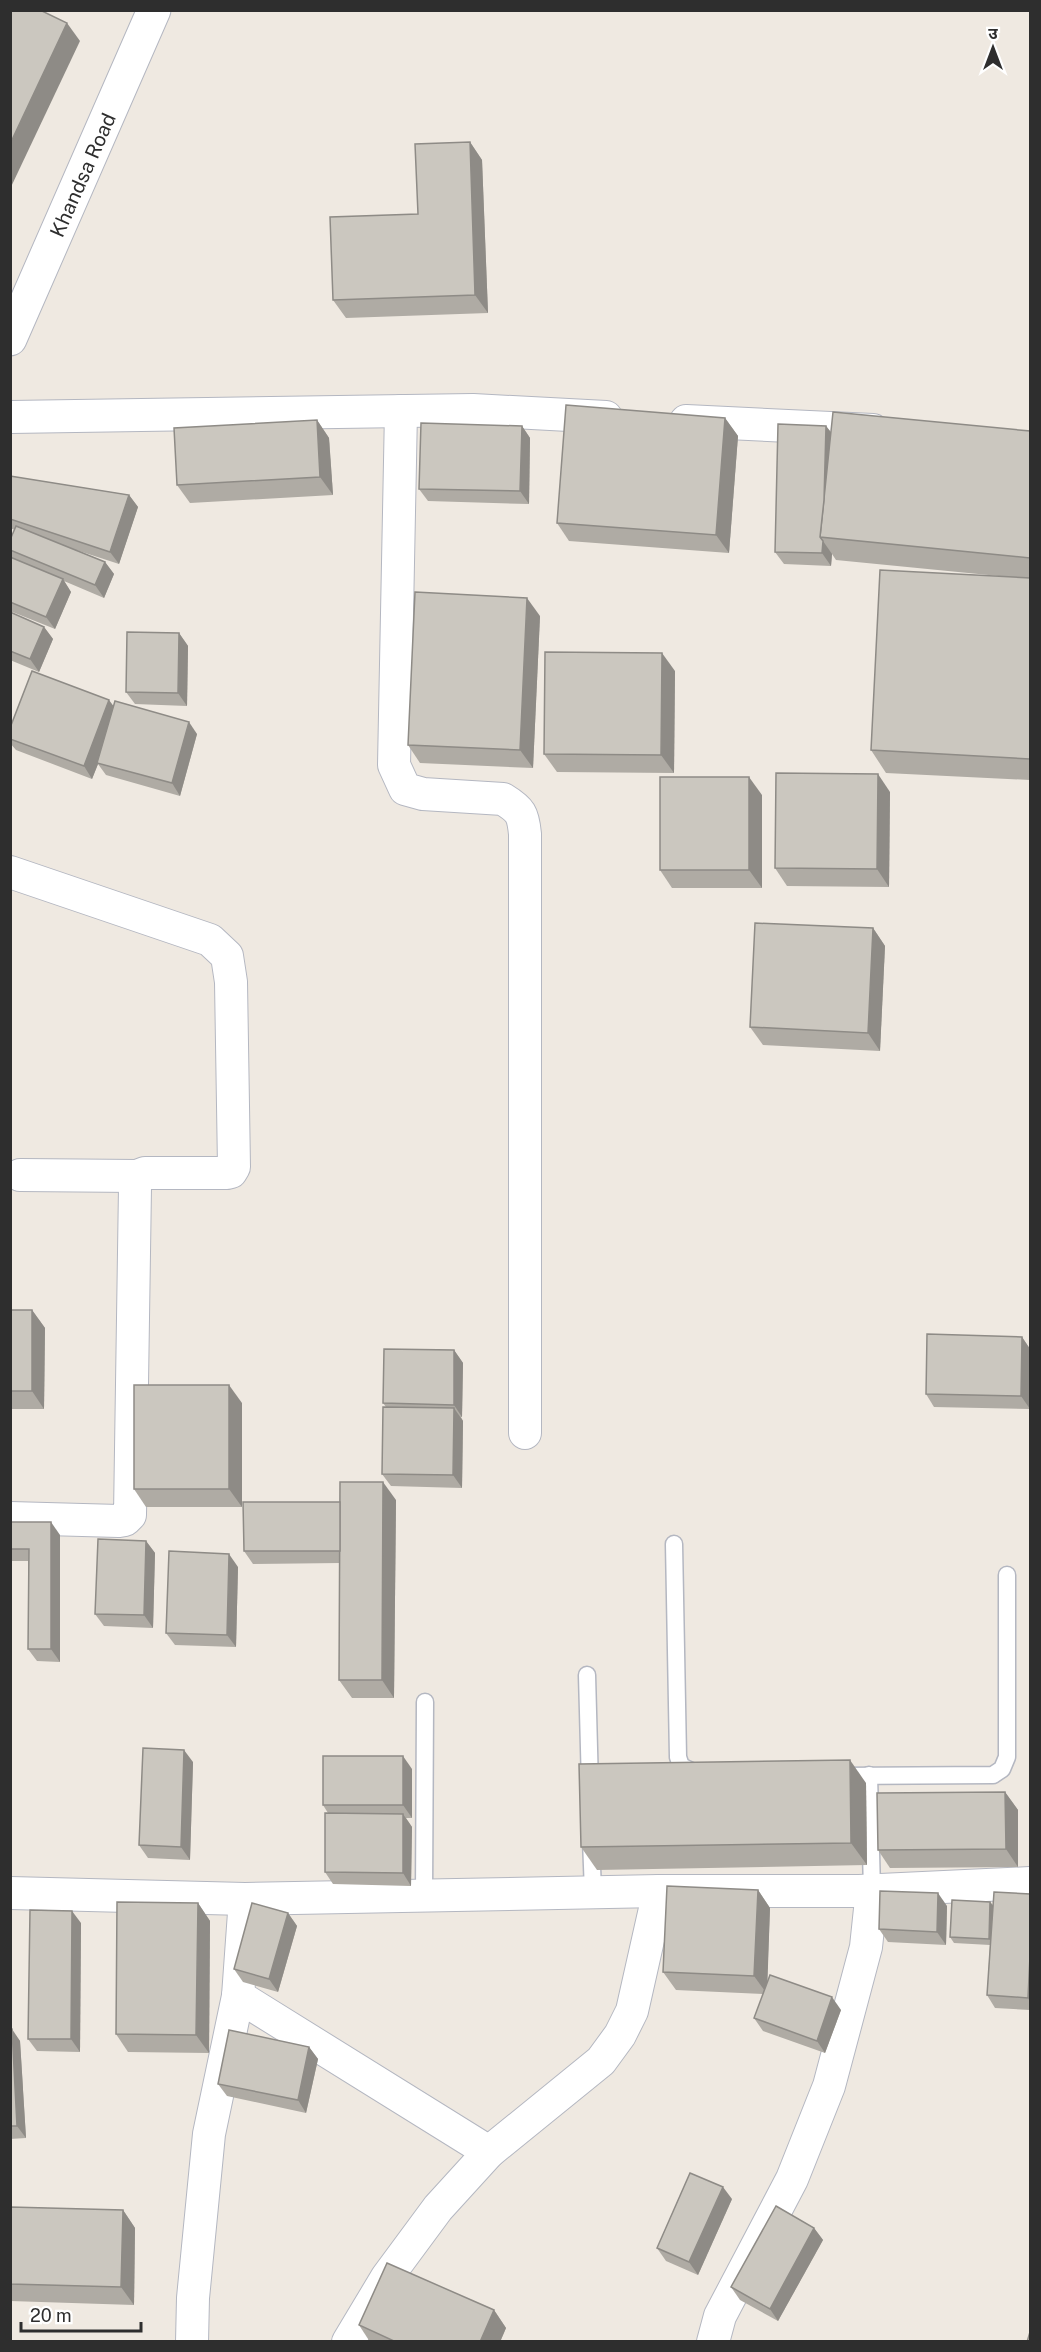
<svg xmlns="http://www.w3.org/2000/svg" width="1041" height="2352" font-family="'Public Sans','Noto Sans Devanagari',sans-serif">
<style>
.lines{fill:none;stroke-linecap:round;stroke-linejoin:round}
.lane-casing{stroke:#b4b7c1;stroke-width:19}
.street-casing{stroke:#b4b7c1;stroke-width:34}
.secondary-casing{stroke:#b4b7c1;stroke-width:35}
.lane{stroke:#fff;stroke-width:16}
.street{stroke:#fff;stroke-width:32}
.secondary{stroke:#fff;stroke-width:33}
.wall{fill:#afaba4}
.shaded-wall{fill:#8e8b86}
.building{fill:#cbc7bf;stroke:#8e8b86;stroke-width:1.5}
.labels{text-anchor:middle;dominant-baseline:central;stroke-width:4.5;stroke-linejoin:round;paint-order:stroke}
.street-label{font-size:20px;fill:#2e2e2e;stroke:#fff}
</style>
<rect width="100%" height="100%" fill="#efe9e1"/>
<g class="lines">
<defs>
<g id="lane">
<polyline points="674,1544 678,1757 681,1766 698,1774"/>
<polyline points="587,1675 590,1785"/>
<polyline points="869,1775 872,1890"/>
<polyline points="838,1776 993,1775 1002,1769 1007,1757 1007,1575"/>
<polyline points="591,1840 593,1892"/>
<polyline points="424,1895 425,1702"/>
</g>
<g id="street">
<path d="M401 411 394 765 405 789 423 794 503 799C521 810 523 814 525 834V1433"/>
<polyline points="10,417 473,410 606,417"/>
<polyline points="686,421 873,430"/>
<polyline points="10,872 210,940 227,956 231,982 234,1167 231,1172 227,1173 145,1173 137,1176 135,1187 130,1515 125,1520 119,1521 10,1518"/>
<polyline points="20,1175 137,1176"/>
<polyline points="10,1893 245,1899 659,1891 859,1891 1030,1883"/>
<polyline points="238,1996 489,2152"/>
<polyline points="192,2342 193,2298 209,2134 238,1996 245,1899"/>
<polyline points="348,2342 387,2277 438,2208 489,2152 601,2061 620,2035 632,2011 659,1891"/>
<polyline points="713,2342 720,2316 792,2179 829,2086 866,1947 872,1890"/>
</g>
<polyline id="secondary" points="10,339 154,10"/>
</defs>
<use href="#lane" class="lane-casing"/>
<use href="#street" class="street-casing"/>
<use href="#secondary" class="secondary-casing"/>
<use href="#lane" class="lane"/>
<use href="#street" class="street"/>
<use href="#secondary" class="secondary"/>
</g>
<g class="wall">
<polygon points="470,142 482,160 488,313 346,318 333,300 418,214"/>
<polygon points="725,418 738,436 729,553 569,541 557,523"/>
<polygon points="317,420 329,438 333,495 190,503 177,485"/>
<polygon points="522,426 530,438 529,504 428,501 419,489"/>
<polygon points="826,426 831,432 1030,431 1030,780 886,773 871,750 1009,577 836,560 832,554 831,566 784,564 775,552"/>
<polygon points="10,476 129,495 138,507 119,564 76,550 105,562 114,574 104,598 64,581 71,592 55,629 10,611 10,534 12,536 15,530 10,528"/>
<polygon points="10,612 44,627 53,639 39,672 10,660"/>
<polygon points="540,616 533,768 420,763 408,745"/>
<polygon points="179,633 188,646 187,706 135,704 126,692"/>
<polygon points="675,671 674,773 557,772 544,754"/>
<polygon points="113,706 197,734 180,796 106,775 98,764 92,779 16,750 10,743 10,728"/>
<polygon points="890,792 889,887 787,886 775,868"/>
<polygon points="762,795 762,888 672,888 660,870"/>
<polygon points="873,928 885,946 880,1051 763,1045 750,1027"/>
<polygon points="10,1310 32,1310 45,1328 44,1409 10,1409"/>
<polygon points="1022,1337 1030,1349 1030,1409 934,1407 926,1394"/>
<polygon points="454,1350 463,1363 462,1417 461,1417 463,1421 462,1488 391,1486 382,1474 386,1407 383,1403"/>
<polygon points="242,1403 242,1507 146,1507 134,1489"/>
<polygon points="396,1500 394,1698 352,1698 339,1680 340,1563 253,1564 244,1551 340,1502"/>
<polygon points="10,1522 60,1535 60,1662 37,1661 28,1649 28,1561 10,1561"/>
<polygon points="146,1541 155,1553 153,1628 104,1626 95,1614"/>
<polygon points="238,1567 236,1647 175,1645 166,1633"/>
<polygon points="193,1762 190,1860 148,1858 139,1845"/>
<polygon points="412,1769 412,1818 406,1818 412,1827 411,1886 333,1884 325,1872 328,1813 323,1805"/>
<polygon points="866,1783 867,1865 597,1870 581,1847"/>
<polygon points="1005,1792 1018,1810 1018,1867 890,1868 878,1850"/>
<polygon points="758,1890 770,1908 767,1983 841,2010 825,2053 763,2031 754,2018 763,1994 676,1990 663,1972"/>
<polygon points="1030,1894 1030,2010 995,2008 987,1995 990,1945 954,1943 950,1937 990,1902 993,1905"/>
<polygon points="198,1903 210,1921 209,2053 128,2052 116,2034"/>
<polygon points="947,1906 946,1945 888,1942 879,1929"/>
<polygon points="288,1913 297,1926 278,1992 243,1982 234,1969"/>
<polygon points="81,1923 80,2052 37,2051 28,2039"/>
<polygon points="10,2029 20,2041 26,2138 10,2139"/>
<polygon points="309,2047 318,2059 306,2113 227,2096 218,2084"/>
<polygon points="732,2199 698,2275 666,2261 657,2248"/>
<polygon points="10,2207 123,2210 135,2228 134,2305 10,2301"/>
<polygon points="814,2228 823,2240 778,2321 740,2300 731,2287"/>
<polygon points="494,2310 506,2328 500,2342 370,2342 359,2325"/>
</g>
<g class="shaded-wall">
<polygon points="67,23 80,41 10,189 10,144"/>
<polygon points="470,142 482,160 488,313 475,295"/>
<polygon points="725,418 738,436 729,553 716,535"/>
<polygon points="317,420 329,438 333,495 320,477"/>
<polygon points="522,426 530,438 529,504 520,491"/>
<polygon points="826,426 835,438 823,538"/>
<polygon points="129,495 138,507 119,564 110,552"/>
<polygon points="823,541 832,554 831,566 822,553"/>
<polygon points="105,562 114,574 104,598 95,585"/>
<polygon points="63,579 71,592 55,629 46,617"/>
<polygon points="527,598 540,616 533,768 520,750"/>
<polygon points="44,627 53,639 39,672 30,659"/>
<polygon points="179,633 188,646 187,706 178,693"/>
<polygon points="662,653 675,671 674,773 661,755"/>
<polygon points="109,700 118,712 97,763 98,764 92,779 84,766"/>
<polygon points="189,722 197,734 180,796 172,783"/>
<polygon points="878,774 890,792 889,887 877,869"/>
<polygon points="749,777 762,795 762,888 749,870"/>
<polygon points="873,928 885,946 880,1051 868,1033"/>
<polygon points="32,1310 45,1328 44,1409 32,1391"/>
<polygon points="1022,1337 1030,1349 1030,1409 1021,1396"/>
<polygon points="454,1350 463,1363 462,1417 454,1405"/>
<polygon points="229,1385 242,1403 242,1507 229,1489"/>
<polygon points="454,1408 463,1421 462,1488 453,1475"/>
<polygon points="383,1482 396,1500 394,1698 382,1680"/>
<polygon points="51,1522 60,1535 60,1662 51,1649"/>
<polygon points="146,1541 155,1553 153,1628 144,1615"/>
<polygon points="229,1554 238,1567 236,1647 227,1635"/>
<polygon points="184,1750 193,1762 190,1860 181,1847"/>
<polygon points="403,1756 412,1769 412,1818 403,1805"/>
<polygon points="850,1760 866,1783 867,1865 851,1843"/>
<polygon points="1005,1792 1018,1810 1018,1867 1006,1849"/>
<polygon points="403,1814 412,1827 411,1886 403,1873"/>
<polygon points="758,1890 770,1908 767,1994 754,1976"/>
<polygon points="938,1893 947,1906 946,1945 937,1932"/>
<polygon points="990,1902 995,1908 994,1945 989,1939"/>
<polygon points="198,1903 210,1921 209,2053 196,2035"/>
<polygon points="72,1911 81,1923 80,2052 71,2039"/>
<polygon points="288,1913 297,1926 278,1992 269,1979"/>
<polygon points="1030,1956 1030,2002 1028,1998"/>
<polygon points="832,1997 841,2010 825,2053 817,2041"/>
<polygon points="12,2029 20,2041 26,2138 17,2126"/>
<polygon points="309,2047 318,2059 306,2113 298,2100"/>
<polygon points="723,2187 732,2199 698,2275 689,2262"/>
<polygon points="123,2210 135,2228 134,2305 121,2287"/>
<polygon points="814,2228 823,2240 778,2321 770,2309"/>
<polygon points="494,2310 506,2328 500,2342 480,2342"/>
</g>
<g class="building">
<polygon points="10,10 40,10 67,23 10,144"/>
<polygon points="470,142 475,295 333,300 330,217 418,214 415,144"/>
<polygon points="566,405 725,418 716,535 557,523"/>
<polygon points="833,412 1030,431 1030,558 820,537"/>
<polygon points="317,420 320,477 177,485 174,428"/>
<polygon points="421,423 522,426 520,491 419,489"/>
<polygon points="778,424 826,426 824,500 820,537 823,541 822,553 775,552"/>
<polygon points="10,476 129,495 110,552 10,519"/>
<polygon points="16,526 105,562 95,585 10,550 10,540"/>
<polygon points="10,557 63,579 46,617 10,602"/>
<polygon points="880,570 1030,578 1030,759 871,750"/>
<polygon points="415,592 527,598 520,750 408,745"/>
<polygon points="10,612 44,627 30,659 10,651"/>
<polygon points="127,632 179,633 178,693 126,692"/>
<polygon points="545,652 662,653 661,755 544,754"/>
<polygon points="32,671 109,700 84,766 10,739 10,728"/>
<polygon points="115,701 189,722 172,783 97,763"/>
<polygon points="776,773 878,774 877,869 775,868"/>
<rect x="660" y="777" width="89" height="93"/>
<polygon points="755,923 873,928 868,1033 750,1027"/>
<rect x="10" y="1310" width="22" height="81"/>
<polygon points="927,1334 1022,1337 1021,1396 926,1394"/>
<polygon points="384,1349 454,1350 454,1405 383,1403"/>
<rect x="134" y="1385" width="95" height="104"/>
<polygon points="383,1407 454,1408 453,1475 382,1474"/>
<polygon points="340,1482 383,1482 382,1680 339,1680"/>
<polygon points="243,1502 340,1502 340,1551 244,1551"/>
<polygon points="10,1522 51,1522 51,1649 28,1649 29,1549 10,1549"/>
<polygon points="98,1539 146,1541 144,1615 95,1614"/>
<polygon points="169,1551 229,1554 227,1635 166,1633"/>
<polygon points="143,1748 184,1750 181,1847 139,1845"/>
<rect x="323" y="1756" width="80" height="49"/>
<polygon points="850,1760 851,1843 581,1847 579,1764"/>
<polygon points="1005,1792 1006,1849 878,1850 877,1793"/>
<polygon points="325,1813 403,1814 403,1873 325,1872"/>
<polygon points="667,1886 758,1890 754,1976 663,1972"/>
<polygon points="880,1891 938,1893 937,1932 879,1929"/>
<polygon points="994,1892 1030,1894 1030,1956 1028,1998 987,1995"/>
<polygon points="952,1900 990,1902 989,1939 950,1937"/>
<polygon points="117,1902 198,1903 196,2035 116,2034"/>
<polygon points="252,1903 288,1913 269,1979 234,1969"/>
<polygon points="30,1910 72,1911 71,2039 28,2039"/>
<polygon points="770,1975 832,1997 817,2041 754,2018"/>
<polygon points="10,2029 12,2029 17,2126 10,2126"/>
<polygon points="229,2030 309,2047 298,2100 218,2084"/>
<polygon points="690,2173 723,2187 689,2262 657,2248"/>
<polygon points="776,2206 814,2228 770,2309 731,2287"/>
<polygon points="10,2207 123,2210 121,2287 10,2284"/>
<polygon points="387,2263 494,2310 480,2342 396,2342 359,2325"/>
<polygon points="1030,2332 1030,2342 1027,2342"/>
</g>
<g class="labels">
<g class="street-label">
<text transform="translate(83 175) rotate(-66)">Khandsa Road</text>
</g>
</g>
<rect width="1041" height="2352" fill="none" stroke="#2e2e2e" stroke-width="24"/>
<g transform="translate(993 48)" stroke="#ffffff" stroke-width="4.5" paint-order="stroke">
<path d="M0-4.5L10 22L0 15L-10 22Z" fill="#2e2e2e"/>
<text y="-9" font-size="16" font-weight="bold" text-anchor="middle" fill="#2e2e2e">उ</text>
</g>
<path d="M21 2322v9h120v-9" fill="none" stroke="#2e2e2e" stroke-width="3"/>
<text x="30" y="2322" font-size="18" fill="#2e2e2e" stroke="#ffffff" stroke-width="4.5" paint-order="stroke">20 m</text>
</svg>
